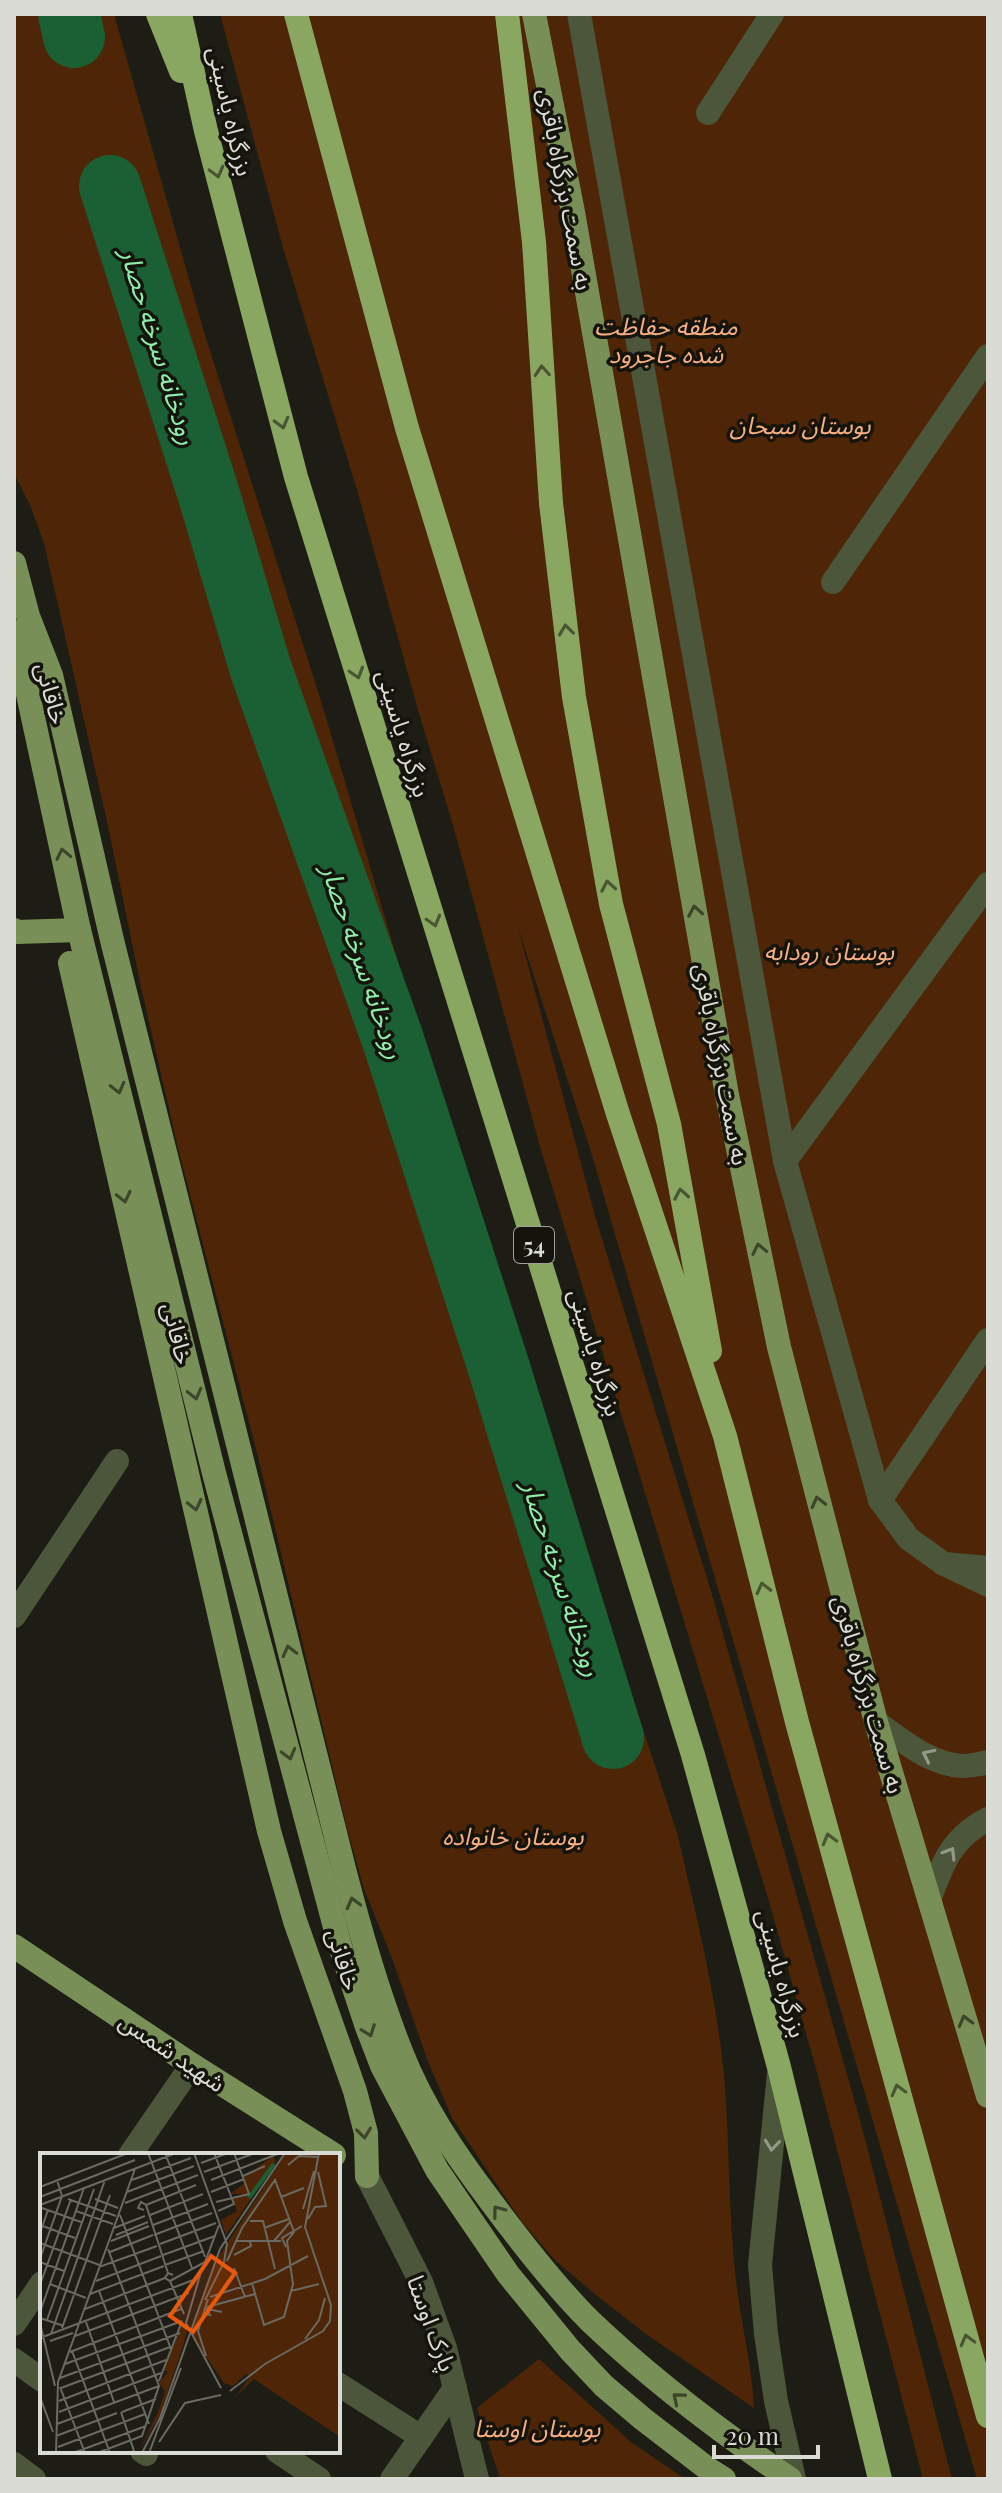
<svg xmlns="http://www.w3.org/2000/svg" width="1002" height="2493" font-family="'Playfair Display','Noto Sans Arabic',serif">
<style>
.green{fill:#4e2607}
.lines{fill:none;stroke-linecap:round;stroke-linejoin:round}
.river{stroke:#1a6034;stroke-width:62}
.minor{stroke:#4b563b;stroke-width:24}
.major{stroke:#789057;stroke-width:24}
.highway{stroke:#8aa762;stroke-width:24}
.oneway{stroke:#4a5633}
.oneway2{stroke:#3d462a}
.oneway3{stroke:#939888}
.labels{text-anchor:middle;dominant-baseline:central;stroke-width:7;stroke-linejoin:round;paint-order:stroke}
.shield{fill:#15140c;stroke:#a09f99;stroke-width:2}
.shield-label{font-size:22px;font-weight:bold;fill:#dbdbd5}
.street-label{font-size:24px;fill:#dbdbd5;stroke:#15140c}
.park-label{font-size:24px;font-style:italic;fill:#f7af82;stroke:#15140c}
.water-label{font-size:26px;font-style:italic;fill:#8fedaa;stroke:#15140c}
.inset-river{fill:none;stroke:#1a6034;stroke-width:4}
.inset-road{fill:none;stroke:#6a6962;stroke-width:2}
.view{fill:#e8590c;fill-opacity:0.15;stroke:#e8590c;stroke-width:4}
.inset-edge{fill:none;stroke:#dbdbd5;stroke-width:4}
</style>
<rect width="100%" height="100%" fill="#1e1d15"/>
<g class="green">
<path d="M14 14H114L204 332 325 714 452 1145 678 1836C696 1915 716 1994 724 2075 730 2144 728 2213 736 2281 741 2324 752 2365 754 2408L646 2334 596 2295 555 2260 522 2222 452 2118 427 2059 392 1958 364 1889 347 1828 257 1453 178 1148 141 987 108 826 44 543 31 507 14 473Z"/>
<polygon points="220,14 988,14 988,2479 977,2479 592,1155 517,924 595,1216 713,1598 864,2135 952,2479 923,2479 815,2065 770,1905 539,1143 453,825 418,710 358,493 284,251"/>
<polygon points="539,2359 631,2442 685,2479 500,2479 477,2408"/>
</g>
<g class="lines">
<g class="river">
<polyline points="69,14 74,37"/>
<polyline points="110,186 208,492 261,670 393,1040 499,1368 613,1738"/>
</g>
<g class="minor">
<polyline points="579,14 785,1161 880,1500 909,1539 944,1564"/>
<polyline points="708,113 772,14"/>
<polyline points="833,582 988,356"/>
<polyline points="785,1161 988,884"/>
<polyline points="880,1500 988,1340"/>
<polyline points="988,1568 944,1564 988,1585"/>
<polyline points="14,1616 117,1461"/>
<path d="M876 1722C902 1740 929 1764 962 1766 970 1766 980 1764 988 1762"/>
<path d="M929 1900C943 1863 951 1838 988 1819"/>
<polyline points="779,2073 760,2265 766,2334 776,2401 794,2479"/>
<polyline points="130,2155 192,2065"/>
<polyline points="367,2176 421,2282 445,2348 477,2479"/>
<polyline points="14,2324 42,2283"/>
<polyline points="14,2360 42,2380"/>
<polyline points="338,2384 421,2437"/>
<polyline points="142,2451 146,2454"/>
<polyline points="277,2451 319,2479"/>
<polyline points="14,2464 34,2479"/>
<polyline points="392,2479 455,2388"/>
</g>
<g class="major">
<polyline points="534,14 573,212 727,1095 779,1347 876,1722 988,2096"/>
<path d="M14 563 28 616 51 675 112 940 344 1869C360 1931 378 1994 402 2054 423 2107 455 2154 489 2199 520 2241 553 2284 590 2321 652 2380 719 2431 790 2479"/>
<polyline points="27,626 26,685 79,930 214,1473 340,1946 367,2027 382,2066 437,2170 508,2274 570,2350 604,2386 643,2419 708,2469 724,2479"/>
<polyline points="14,930 17,932 79,930"/>
<polyline points="70,963 269,1831 295,1921 355,2091 366,2133 367,2176"/>
<polyline points="14,1946 192,2065 334,2155"/>
</g>
<g class="highway">
<polyline points="158,14 181,71"/>
<polyline points="180,14 206,131 296,477 693,1755 779,2067 880,2479"/>
<polyline points="296,14 407,428 618,1114 725,1436 797,1722 988,2416"/>
<polyline points="507,14 534,242 551,503 574,697 611,904 669,1124 710,1351"/>
</g>
</g>
<defs><path id="oneway-chevron" d="M-2-3.5L2.5 0L-2 3.5" fill="none" stroke-width="1.6" stroke-linecap="round" stroke-linejoin="round" transform="scale(2)"/></defs>
<g class="oneway">
<use href="#oneway-chevron" transform="translate(217 172) rotate(75)"/>
<use href="#oneway-chevron" transform="translate(542 371) rotate(-94)"/>
<use href="#oneway-chevron" transform="translate(282 423) rotate(75)"/>
<use href="#oneway-chevron" transform="translate(566 630) rotate(-97)"/>
<use href="#oneway-chevron" transform="translate(357 673) rotate(73)"/>
<use href="#oneway-chevron" transform="translate(608 886) rotate(-100)"/>
<use href="#oneway-chevron" transform="translate(434 921) rotate(73)"/>
<use href="#oneway-chevron" transform="translate(681 1194) rotate(-100)"/>
<use href="#oneway-chevron" transform="translate(763 1588) rotate(-104)"/>
<use href="#oneway-chevron" transform="translate(829 1839) rotate(-105)"/>
<use href="#oneway-chevron" transform="translate(898 2090) rotate(-105)"/>
<use href="#oneway-chevron" transform="translate(967 2340) rotate(-105)"/>
</g>
<g class="oneway2">
<use href="#oneway-chevron" transform="translate(63 854) rotate(-102)"/>
<use href="#oneway-chevron" transform="translate(695 911) rotate(-100)"/>
<use href="#oneway-chevron" transform="translate(118 1088) rotate(76)"/>
<use href="#oneway-chevron" transform="translate(124 1197) rotate(77)"/>
<use href="#oneway-chevron" transform="translate(759 1249) rotate(-102)"/>
<use href="#oneway-chevron" transform="translate(195 1394) rotate(76)"/>
<use href="#oneway-chevron" transform="translate(818 1502) rotate(-104)"/>
<use href="#oneway-chevron" transform="translate(195 1505) rotate(77)"/>
<use href="#oneway-chevron" transform="translate(289 1651) rotate(-104)"/>
<use href="#oneway-chevron" transform="translate(289 1754) rotate(75)"/>
<use href="#oneway-chevron" transform="translate(353 1903) rotate(-105)"/>
<use href="#oneway-chevron" transform="translate(965 2021) rotate(-105)"/>
<use href="#oneway-chevron" transform="translate(369 2031) rotate(70)"/>
<use href="#oneway-chevron" transform="translate(364 2133) rotate(83)"/>
<use href="#oneway-chevron" transform="translate(498 2211) rotate(-127)"/>
<use href="#oneway-chevron" transform="translate(678 2398) rotate(-140)"/>
</g>
<g class="oneway3">
<use href="#oneway-chevron" transform="translate(928 1755) rotate(-154)"/>
<use href="#oneway-chevron" transform="translate(950 1853) rotate(-58)"/>
<use href="#oneway-chevron" transform="translate(772 2145) rotate(96)"/>
</g>
<g class="labels">
<rect class="shield" x="514" y="1227" width="40" height="36" rx="6"/>
<g class="shield-label">
<text x="534" y="1245">54</text>
</g>
<g class="street-label">
<text transform="translate(232 111) rotate(77)">بزرگراه یاسینی</text>
<text transform="translate(567 189) rotate(79)">به سمت بزرگراه باقری</text>
<text transform="translate(53 693) rotate(75)">خاقانی</text>
<text transform="translate(405 733) rotate(73)">بزرگراه یاسینی</text>
<text transform="translate(723 1064) rotate(79)">به سمت بزرگراه باقری</text>
<text transform="translate(179 1333) rotate(76)">خاقانی</text>
<text transform="translate(597 1352) rotate(73)">بزرگراه یاسینی</text>
<text transform="translate(870 1694) rotate(74)">به سمت بزرگراه باقری</text>
<text transform="translate(345 1959) rotate(73)">خاقانی</text>
<text transform="translate(783 1973) rotate(75)">بزرگراه یاسینی</text>
<text transform="translate(173 2051) rotate(34)">شهید شمس</text>
<text transform="translate(433 2323) rotate(70)">پارک اوستا</text>
</g>
<g class="park-label">
<text x="666" y="325">منطقه حفاظت<tspan x="666" dy="28">شده جاجرود</tspan></text>
<text x="800" y="424">بوستان سبحان</text>
<text x="829" y="950">بوستان رودابه</text>
<text x="513" y="1835">بوستان خانواده</text>
<text x="537" y="2427">بوستان اوستا</text>
</g>
<g class="water-label">
<text transform="translate(160 346) rotate(73)">رودخانه سرخه حصار</text>
<text transform="translate(364 961) rotate(71)">رودخانه سرخه حصار</text>
<text transform="translate(563 1578) rotate(72)">رودخانه سرخه حصار</text>
</g>
</g>
<g transform="translate(40 2153)">
<rect width="300" height="300" fill="#1e1d15"/>
<path d="M246 0H300V284L214 226 195 244 210 224 206 221 193 233 184 230 151 182 177 106ZM233 3 236 9 186 82 181 67 197 58 192 44 205 41H190L205 30 204 24ZM142 169 147 178 144 190 120 262 98 300 118 259 125 238 119 230 128 219 123 216Z" fill="#4e2607"/>
<path class="inset-river" d="M209 45 234 11"/>
<path class="inset-road" d="M108 0 152 115M125 0 165 104M154 0 187 91 184 109 165 147M174 0 194 51 178 58M161 10 188 0M248 12 259 3 277 4M164 19 215 0M203 23 225 13M92 27 151 5M171 27 240 0M0 34 88 0M87 39 154 13M171 39 204 26M0 44 95 7M241 44 264 35M28 46 76 63M55 46 78 55M176 49 209 41 194 0M85 50 158 22M0 52 136 0M106 52 156 32M2 55 41 69M263 56 274 18M104 57 98 55 101 49 106 52 128 120M36 58 73 71M80 62 131 196M110 62 163 41M268 66 275 54 286 53 278 19M210 68H223L235 116M0 72 35 85M113 72 168 51M74 75 105 63M224 75 249 66M0 80 8 57M76 82 108 69M114 82 172 60M71 88 109 73M196 88H241M234 88 250 69M0 90 62 113 117 93M120 91 176 70M246 94 242 85 262 73M70 99 113 82M123 102 175 83M194 102 211 93 210 88M0 106 22 43 17 27M187 108 202 75 235 27 254 79 247 88 253 131 244 164 224 172 212 130M0 109 24 118M125 112 164 98M194 115 205 144M161 119 146 170 181 235M133 122 128 120 125 125 130 128 165 109 179 72M56 128 121 103M130 128 144 161M10 131 46 145M0 132 31 46M59 138 109 271M251 138 279 131M50 141 124 113M170 144 225 126 268 103M167 154 215 141M45 156 125 125M0 159 44 35M164 161 170 162 167 156 182 159M0 165 24 173M7 167 54 36M46 169 74 249M0 170 15 233M22 175 70 42M11 181 65 27M35 183 149 140M0 185 156 126M265 186 279 167 285 145M10 188 33 180M32 198 70 300M30 199 141 156M166 203 158 178 168 146M25 211 142 168M20 225 140 180M119 228 142 168M20 234 45 300M21 235 130 194M190 238 225 211 283 178 290 168 291 152 265 74 279 0M0 244 13 279M19 248 126 207M19 259 121 220M81 259 94 298 90 300M82 259 116 246M17 271 119 233M16 283 77 260M119 289 145 250 181 242M18 294 105 261M16 300 18 229 95 16M33 300 106 273M57 300 102 283 119 233 68 96M102 300 120 265 180 96 245 0M109 300 141 215"/>
<path class="view" d="M171 103 195 120 153 179 130 163Z"/>
<rect width="300" height="300" class="inset-edge"/>
</g>
<rect width="1002" height="2493" fill="none" stroke="#dbdbd5" stroke-width="32"/>
<path d="M714 2445v12h104v-12" fill="none" stroke="#dbdbd5" stroke-width="4"/>
<text x="726" y="2445" font-size="24" fill="#dbdbd5" stroke="#15140c" stroke-width="6" paint-order="stroke">20 m</text>
</svg>
